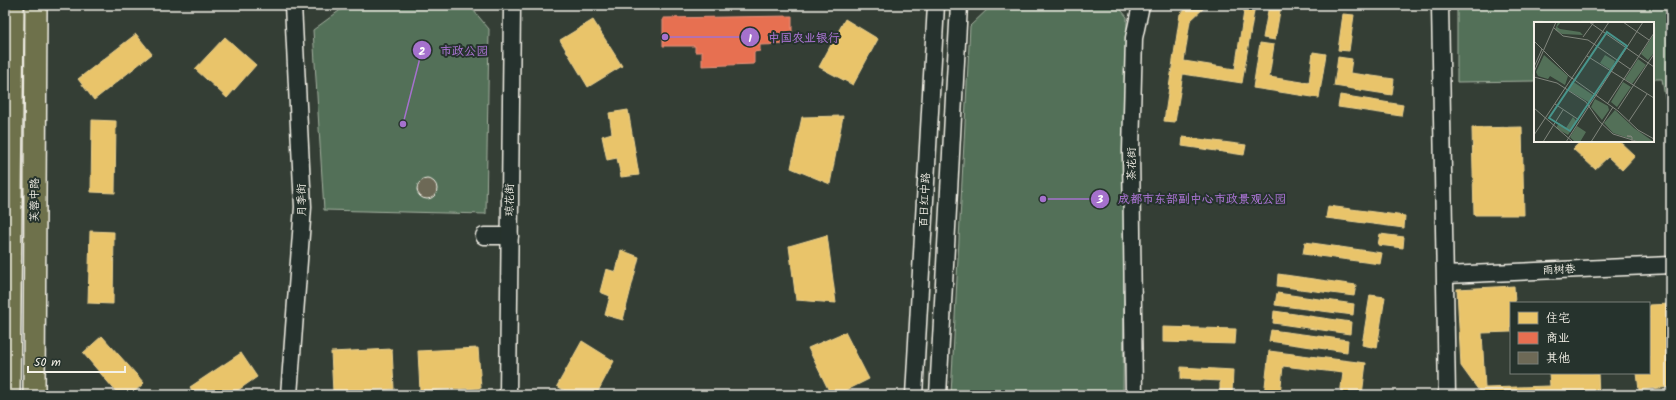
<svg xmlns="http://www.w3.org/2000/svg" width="1676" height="400" font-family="Kalam,'LXGW WenKai TC',sans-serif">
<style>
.green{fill:#537058;stroke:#a4b0a0}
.homes{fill:#e9c46a;stroke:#ecd290}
.shops{fill:#e76f51;stroke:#eb967e}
.building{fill:#6d6956;stroke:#f4f1e8}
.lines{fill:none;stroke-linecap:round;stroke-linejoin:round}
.minor-casing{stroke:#f4f1e8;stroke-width:19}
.major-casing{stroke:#f4f1e8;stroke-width:24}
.minor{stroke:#26332d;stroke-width:16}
.major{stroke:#6e714b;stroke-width:21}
.labels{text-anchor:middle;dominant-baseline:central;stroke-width:4;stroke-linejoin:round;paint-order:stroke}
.street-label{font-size:11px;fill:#f4f1e8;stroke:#26332d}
.inset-road{fill:none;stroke:#81867d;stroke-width:1}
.view{fill:#48958c;fill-opacity:0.15;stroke:#48958c;stroke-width:2}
.inset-edge{fill:none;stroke:#f4f1e8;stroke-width:2}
.leader{fill:none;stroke:#a571cd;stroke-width:1.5}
.callout-dot{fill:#a571cd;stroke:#26332d;stroke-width:1.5}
.mark-label{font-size:12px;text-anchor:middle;font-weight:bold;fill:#fff}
.callout-label{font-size:12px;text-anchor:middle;font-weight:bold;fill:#a571cd;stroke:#26332d;stroke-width:4;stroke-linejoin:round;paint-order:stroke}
</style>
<rect width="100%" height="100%" fill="#343e35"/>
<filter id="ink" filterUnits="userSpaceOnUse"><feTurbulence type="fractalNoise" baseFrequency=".025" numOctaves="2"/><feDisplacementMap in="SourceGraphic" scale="8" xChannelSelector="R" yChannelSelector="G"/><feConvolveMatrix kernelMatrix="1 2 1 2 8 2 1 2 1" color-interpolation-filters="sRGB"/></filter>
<g filter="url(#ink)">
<g class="green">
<polygon points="401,5 469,5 489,29 486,214 324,210 313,30 343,8"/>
<polygon points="992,5 1117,5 1127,17 1123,395 951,395 970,26"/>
<polygon points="1457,5 1671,5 1671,134 1662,79 1653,79 1653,23 1535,23 1535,81 1457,82"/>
</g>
<g class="homes">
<polygon points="1191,5 1207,5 1190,21 1184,61 1235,69 1245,5 1255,5 1242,83 1183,74 1175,122 1164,121 1180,14"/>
<polygon points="1269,5 1281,5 1275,40 1263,38"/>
<polygon points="1343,14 1354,15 1349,51 1338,50"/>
<polygon points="845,19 878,39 853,85 819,67"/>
<polygon points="593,20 622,66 588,87 560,40"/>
<polygon points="136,34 152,54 94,100 78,79"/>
<polygon points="225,37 256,65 227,98 195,69"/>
<polygon points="1260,43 1274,45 1269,77 1309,83 1313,52 1326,54 1319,98 1253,88"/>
<polygon points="1338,57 1352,59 1350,73 1394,79 1392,95 1334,86"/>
<polygon points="1340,95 1403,105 1401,116 1338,107"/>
<polygon points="628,110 639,175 621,177 617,158 607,160 602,136 612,133 609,113"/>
<polygon points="843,116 830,184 791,168 802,117"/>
<polygon points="92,120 116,121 115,193 91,192"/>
<polygon points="1522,127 1524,215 1474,215 1472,128"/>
<polygon points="1183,137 1246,145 1244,155 1182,146"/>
<polygon points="1581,141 1619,141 1635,156 1622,170 1608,157 1595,169 1573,149"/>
<polygon points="1328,206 1405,216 1404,228 1326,218"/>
<polygon points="90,231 114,232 113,304 88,303"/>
<polygon points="1380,234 1404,237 1403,248 1378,245"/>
<polygon points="827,235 836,303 796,300 789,246"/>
<polygon points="1305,242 1382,253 1380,264 1303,254"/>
<polygon points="621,250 639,257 623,320 605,315 610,296 600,292 606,269 616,272"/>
<polygon points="1278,274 1356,285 1354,296 1277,286"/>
<polygon points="1514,286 1515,303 1511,303 1511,332 1482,333 1485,388 1550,386 1549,373 1598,373 1599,395 1482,395 1461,366 1457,289"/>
<polygon points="1277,293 1354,304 1353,315 1275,305"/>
<polygon points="1370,295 1385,297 1377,348 1362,345"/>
<polygon points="1671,304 1671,387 1639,390 1637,373 1649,373 1649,305"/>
<polygon points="1274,311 1351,322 1350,334 1273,323"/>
<polygon points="1163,327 1236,329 1235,344 1163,342"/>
<polygon points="1271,330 1348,340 1347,352 1269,341"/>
<polygon points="845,332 869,379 837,395 831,395 808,348"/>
<polygon points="102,336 144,383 131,395 119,395 83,353"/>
<polygon points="582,341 614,361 596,395 572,395 557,386"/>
<polygon points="478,348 481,388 420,391 418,351"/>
<polygon points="392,349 394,389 333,392 331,352"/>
<polygon points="1269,351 1366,363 1362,395 1340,395 1343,373 1283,366 1280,395 1264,395"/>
<polygon points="241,353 257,377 231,395 195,395 190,387"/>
<polygon points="1181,367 1233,370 1232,395 1191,395 1191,391 1220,392 1220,381 1181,379"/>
</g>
<polygon class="shops" points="792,16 792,44 760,45 760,51 754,52 754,64 702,66 702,52 695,52 695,46 663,46 663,18"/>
<circle class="building" cx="427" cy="189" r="10"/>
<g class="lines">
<defs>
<g id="minor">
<polyline points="1440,5 1447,395"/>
<polyline points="484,236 510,236"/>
<polyline points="1446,275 1671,265"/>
<polyline points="289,395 303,207 293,5"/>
<polyline points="508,395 512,5"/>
<polyline points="914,395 936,5"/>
<polyline points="938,395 959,5"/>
<polyline points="1134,395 1131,151 1134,38 1141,5"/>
</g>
<g id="major">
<polyline points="9,395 13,5"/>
<polyline points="34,395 36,5"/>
</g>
</defs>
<use href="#minor" class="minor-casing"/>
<use href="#major" class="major-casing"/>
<use href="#minor" class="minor"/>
<use href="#major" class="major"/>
</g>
</g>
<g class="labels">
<g class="street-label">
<text transform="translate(1132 164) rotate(-90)">茶花街</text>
<text transform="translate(35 200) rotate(-90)">芙蓉中路</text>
<text transform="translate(302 200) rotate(-91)">月季街</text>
<text transform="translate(510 200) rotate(-89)">琼花街</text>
<text transform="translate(925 200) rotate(-87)">百日红中路</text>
<text transform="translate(1559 270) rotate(-3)">雨树巷</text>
</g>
</g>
<g transform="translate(1534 22)">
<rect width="120" height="120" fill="#343e35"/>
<path d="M24 0H27L23 5 26 7 46 10 49 13 28 12 21 8ZM120 12V31L114 38 107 32ZM10 33 34 54 31 63 16 54 14 57 4 54 2 50ZM71 33 81 39 77 48 66 41ZM104 37 112 43 98 62 91 57ZM38 59 59 73 56 81 34 68ZM89 60 97 65 83 85 77 80ZM61 77 74 84 75 88 68 98 57 85ZM81 88 100 106 120 120H106L79 111 70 101ZM39 95 43 100 34 113 22 106 25 101 32 106ZM43 104 52 110 46 120H41L36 115Z" fill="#537058"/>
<path class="inset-road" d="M55 0 120 45M89 0 115 18M20 6 29 14 54 18 96 47M49 15 60 0M0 19 35 54 84 89 104 108 120 117M53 34 120 76M0 45 8 27M0 50 22 0M0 55 23 61 52 80 65 99 79 112 105 120M74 81 120 11M21 82 45 98M0 86 39 120M84 87 120 32M95 99 113 72M0 113 75 0M98 115 93 114H97L98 115V119M9 120 29 88M32 120 109 0M57 120 79 85"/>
<path class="view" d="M73 10 93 24 36 109 15 96Z"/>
<rect width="120" height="120" class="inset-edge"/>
</g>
<path class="leader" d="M665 37L750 37M403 124L422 50M1043 199L1100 199"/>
<g class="callout-dot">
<circle cx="665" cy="37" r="4"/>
<circle cx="403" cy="124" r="4"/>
<circle cx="1043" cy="199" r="4"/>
<circle cx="750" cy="37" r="10"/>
<circle cx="422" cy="50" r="10"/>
<circle cx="1100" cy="199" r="10"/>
</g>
<g class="mark-label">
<text x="750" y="42">1</text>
<text x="422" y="55">2</text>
<text x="1100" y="203">3</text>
</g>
<g class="callout-label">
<text x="804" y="42">中国农业银行</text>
<text x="464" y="55">市政公园</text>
<text x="1202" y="203">成都市东部副中心市政景观公园</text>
</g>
<rect width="1676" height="400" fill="none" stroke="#26332d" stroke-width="20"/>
<rect x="10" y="10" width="1656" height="380" fill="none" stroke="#f4f1e8" stroke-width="1.5" filter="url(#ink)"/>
<rect x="1510" y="302" width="140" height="72" fill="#26332d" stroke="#787f78"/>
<rect x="1518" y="312" width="20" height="12" fill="#e9c46a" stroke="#787f78"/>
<text x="1546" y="322" font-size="12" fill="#f4f1e8">住宅</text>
<rect x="1518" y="332" width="20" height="12" fill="#e76f51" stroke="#787f78"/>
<text x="1546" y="342" font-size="12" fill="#f4f1e8">商业</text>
<rect x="1518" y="352" width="20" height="12" fill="#6d6956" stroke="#787f78"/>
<text x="1546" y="362" font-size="12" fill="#f4f1e8">其他</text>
<path d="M28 366v6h97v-6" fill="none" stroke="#f4f1e8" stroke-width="2"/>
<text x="34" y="366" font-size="12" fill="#f4f1e8" stroke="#26332d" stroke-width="3" paint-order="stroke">50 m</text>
</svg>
